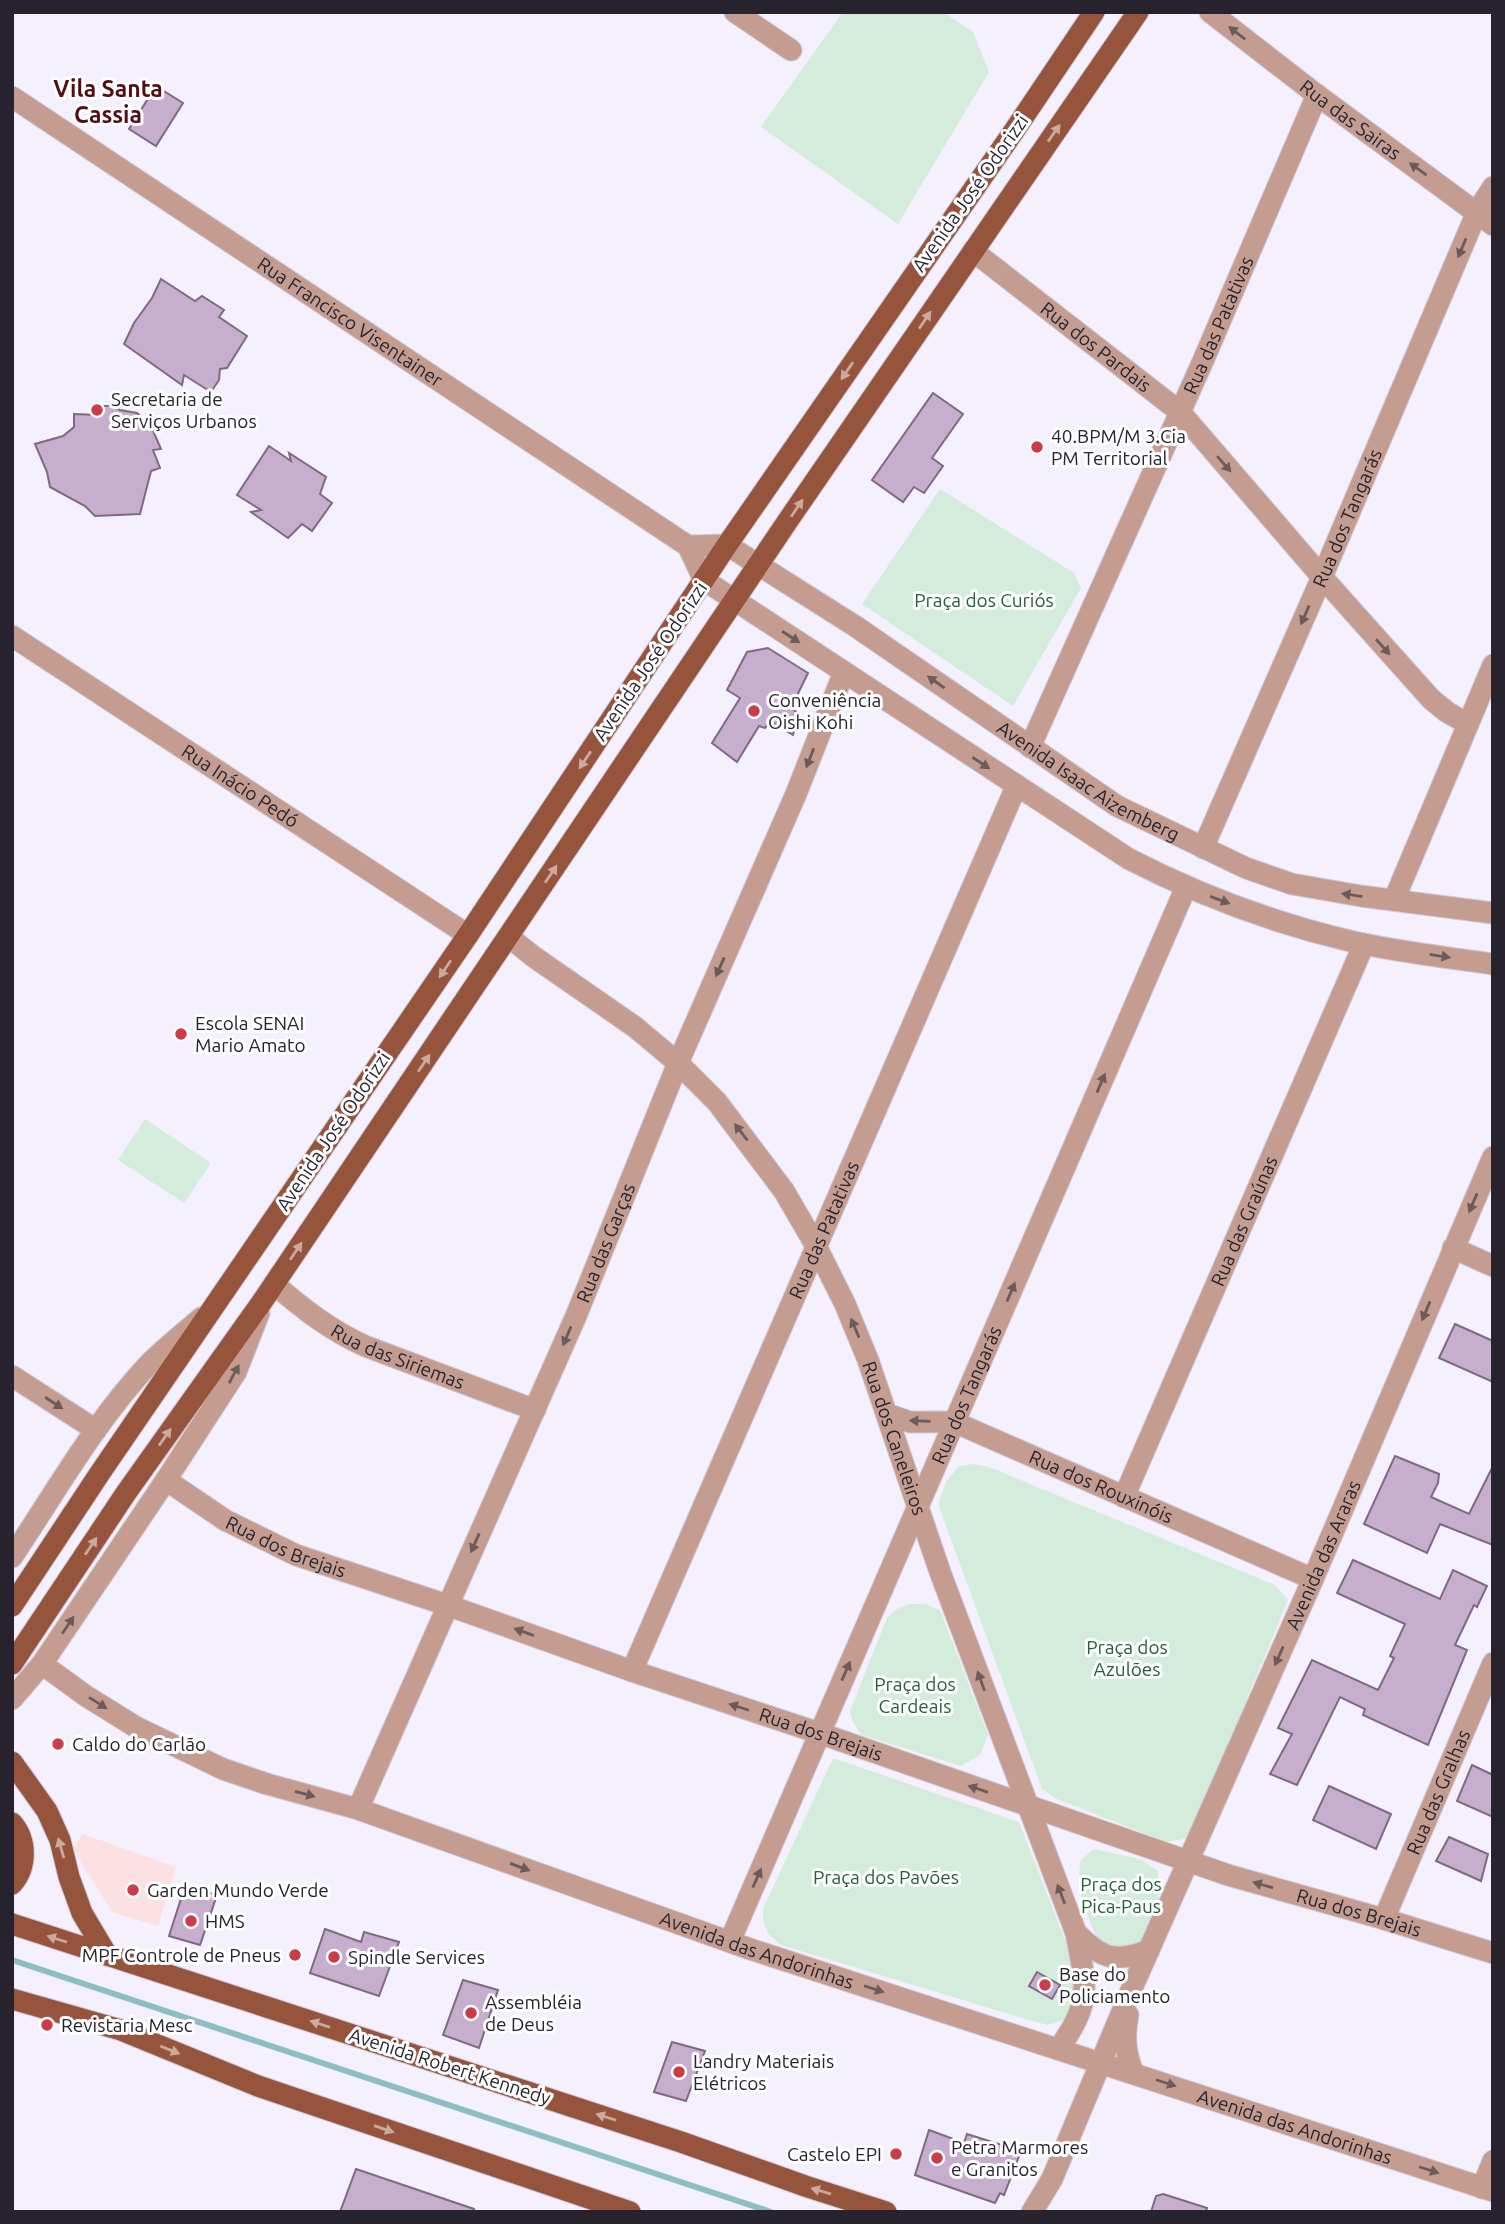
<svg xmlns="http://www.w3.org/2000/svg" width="1505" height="2224" font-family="Ubuntu,sans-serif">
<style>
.commercial{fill:#fce1e3}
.green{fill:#d4ecdb}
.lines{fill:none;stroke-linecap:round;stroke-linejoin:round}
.stream{stroke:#8dbec6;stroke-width:6}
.building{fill:#c7aece;stroke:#7e6a84;stroke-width:2}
.minor-casing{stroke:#cfcbd9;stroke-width:23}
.major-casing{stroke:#cfcbd9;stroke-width:23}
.minor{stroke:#c49d90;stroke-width:21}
.major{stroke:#97543d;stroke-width:21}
.oneway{fill:#6d5a5b}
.oneway2{fill:#cbaa9e}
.poi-dot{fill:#cc3c47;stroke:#fff;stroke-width:2.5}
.labels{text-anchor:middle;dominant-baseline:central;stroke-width:6;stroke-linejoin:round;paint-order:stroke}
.street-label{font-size:19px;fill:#26232f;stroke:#fff}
.poi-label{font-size:19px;fill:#26232f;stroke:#fff;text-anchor:start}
.park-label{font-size:19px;fill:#245e3c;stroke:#fff}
.quarter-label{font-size:23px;font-weight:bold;fill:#530e15;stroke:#fff}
</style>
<rect width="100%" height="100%" fill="#f4f0fe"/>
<polygon class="commercial" points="83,1834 176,1867 158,1926 112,1912 72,1848"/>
<g class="green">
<polygon points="843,12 943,12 973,32 989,72 898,224 761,127"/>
<polygon points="940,489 1074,573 1081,588 1013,706 862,604"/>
<polygon points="145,1119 211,1163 184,1203 118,1160"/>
<polygon points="974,1464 989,1467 1275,1585 1288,1600 1189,1838 1166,1842 1057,1799 1042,1789 938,1504 946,1482 959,1466"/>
<path d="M910 1604H925L940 1610 988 1735 980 1755 961 1766 862 1735C855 1727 852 1721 850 1711L887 1618 897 1609Z"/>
<path d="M833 1758 1019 1822 1079 1976 1078 1993 1066 2019 1048 2025 1029 2020 781 1945C768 1935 762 1927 763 1909Z"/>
<path d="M1094 1849 1140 1859 1158 1871C1160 1905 1160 1924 1135 1950L1100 1947C1089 1914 1074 1896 1081 1860Z"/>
</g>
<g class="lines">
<polyline class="stream" points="12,1960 771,2212"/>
</g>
<g class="building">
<polygon points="156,86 183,103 156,146 129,129"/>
<polygon points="161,279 195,301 202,296 224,310 219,317 247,336 227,368 220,369 219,380 211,392 184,375 182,385 124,344 134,323 152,298"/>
<polygon points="933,393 963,414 932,458 943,466 924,493 914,487 903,502 872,480"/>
<polygon points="93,406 114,406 120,410 137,413 151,426 161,449 153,450 160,468 151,471 140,514 95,516 85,506 50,487 47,472 35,444 63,436 74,427 74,414 98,415"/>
<polygon points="269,446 291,461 289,453 326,477 320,494 332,503 312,531 302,524 288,538 251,512 261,510 237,495"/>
<polygon points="768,648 808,673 791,708 798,713 793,735 770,721 765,728 759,726 737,762 712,743 740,698 727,690 747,652"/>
<polygon points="1455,1324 1493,1341 1493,1382 1439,1358"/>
<polygon points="1395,1456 1439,1474 1438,1483 1431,1497 1469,1514 1493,1466 1493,1545 1440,1524 1427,1553 1364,1524"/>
<polygon points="1353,1560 1440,1599 1453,1570 1487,1586 1477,1607 1474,1605 1455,1645 1467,1650 1428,1745 1363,1715 1365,1709 1340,1697 1297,1785 1270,1774 1292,1734 1278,1728 1312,1660 1378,1690 1394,1658 1390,1656 1405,1624 1337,1593"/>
<polygon points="1472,1765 1493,1775 1493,1817 1457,1801"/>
<polygon points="1329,1786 1391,1814 1376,1849 1313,1820"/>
<polygon points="1449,1837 1488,1854 1481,1881 1436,1861"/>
<polygon points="185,1886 217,1895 200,1945 169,1936"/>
<polygon points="325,1929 361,1942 364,1932 399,1942 379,1996 310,1973"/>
<polygon points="1037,1972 1060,1985 1052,1999 1029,1986"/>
<polygon points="463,1980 498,1990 479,2048 443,2035"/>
<polygon points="672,2042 705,2051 686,2101 654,2092"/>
<polygon points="929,2130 964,2143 967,2134 1021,2151 1004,2195 1000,2193 995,2203 915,2175"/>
<polygon points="356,2169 474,2209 473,2212 340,2212"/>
<polygon points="1163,2194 1207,2208 1206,2212 1151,2212 1156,2196"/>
</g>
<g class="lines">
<defs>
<g id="minor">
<polyline points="735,12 791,50"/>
<path id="s1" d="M1210 12 1317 95 1493 225"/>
<path id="s2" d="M12 97 688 546 704 580 1129 859C1199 895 1274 923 1350 941 1397 952 1445 957 1493 964"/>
<path id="s3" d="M973 251 1180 412 1322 577 1431 699 1447 712 1468 724"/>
<path id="s4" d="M688 546 727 545 855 626 1117 806 1246 868 1292 884 1361 896 1493 913"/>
<path id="s5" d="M12 636 468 935"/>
<path id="s6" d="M1030 747 1203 361 1317 95"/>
<path id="s7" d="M1203 848 1322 577 1477 212 1493 187"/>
<polyline points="1394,900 1493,665"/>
<path id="s8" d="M509 937 534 957 635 1027 678 1063 717 1102 784 1191 816 1246 845 1304 868 1360 940 1572 1076 1933C1086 1986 1093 2003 1058 2049"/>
<polyline points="1453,1248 1493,1266"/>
<path id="s9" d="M274 1284C303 1309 330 1330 365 1346L535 1410"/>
<polyline points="12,1376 96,1430"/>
<path id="s10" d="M887 1414 910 1422H954L1313 1579"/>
<path id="s11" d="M166 1480 225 1520 296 1555 447 1605 632 1671 819 1733 1228 1875 1384 1919 1493 1953"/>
<path id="s12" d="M1124 1497 1364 944"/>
<path d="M12 1557C55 1493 96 1420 149 1364 165 1348 184 1333 201 1318"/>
<path id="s13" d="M42 1664 86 1696 136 1727 223 1769 267 1784 358 1809 747 1948 1493 2191"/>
<path id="s14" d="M632 1671 1016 787"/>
<polyline points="12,1699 42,1664 166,1480 236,1372 259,1313"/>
<path id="s15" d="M358 1809 576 1316 678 1063 796 794 844 672"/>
<path id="s16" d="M1384 1919 1493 1663"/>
<path d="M1076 1933C1101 1958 1115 1964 1149 1950"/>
<path id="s17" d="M730 1941 1186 887"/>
<path d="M1128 2015C1124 2036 1125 2052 1133 2072"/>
<polyline points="1482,2188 1493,2161"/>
<path id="s18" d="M1032 2212 1052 2179 1132 1988 1313 1579 1493 1157"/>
</g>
<g id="major">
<polyline points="12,1606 100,1473 468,935 727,545 1014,131 1094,12"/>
<polyline points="12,1664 126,1493 264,1299 789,519 1138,12"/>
<polyline points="12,1762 47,1811 60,1840 69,1877 82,1913 107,1955"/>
<path d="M12 1823C27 1840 27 1867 12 1884"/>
<polyline points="12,1924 681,2142 808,2187 886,2212"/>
<polyline points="12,1999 121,2030 258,2086 630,2212"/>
</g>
</defs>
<use href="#minor" class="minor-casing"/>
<use href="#major" class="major-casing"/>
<use href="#minor" class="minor"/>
<use href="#major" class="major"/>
</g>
<defs><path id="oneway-solid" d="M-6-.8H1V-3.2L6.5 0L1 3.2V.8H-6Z" transform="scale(1.75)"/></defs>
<g class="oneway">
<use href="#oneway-solid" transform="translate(1237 33) rotate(-142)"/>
<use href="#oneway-solid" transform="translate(1418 169) rotate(-144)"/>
<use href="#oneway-solid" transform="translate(1462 248) rotate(113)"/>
<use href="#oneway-solid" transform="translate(1224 464) rotate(49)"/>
<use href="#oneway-solid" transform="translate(1305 615) rotate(114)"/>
<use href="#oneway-solid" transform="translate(791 637) rotate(33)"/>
<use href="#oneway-solid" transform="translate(1383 647) rotate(48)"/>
<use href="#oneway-solid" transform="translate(936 682) rotate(-145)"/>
<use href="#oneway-solid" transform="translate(810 758) rotate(111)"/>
<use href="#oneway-solid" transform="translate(981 763) rotate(34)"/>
<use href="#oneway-solid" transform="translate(1352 895) rotate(-171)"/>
<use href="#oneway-solid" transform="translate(1220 900) rotate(20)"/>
<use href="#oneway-solid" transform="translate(1440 956) rotate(9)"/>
<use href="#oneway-solid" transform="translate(720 967) rotate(114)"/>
<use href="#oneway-solid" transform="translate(1101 1083) rotate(-67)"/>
<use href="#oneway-solid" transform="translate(741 1132) rotate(-128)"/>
<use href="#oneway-solid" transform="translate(1473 1203) rotate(113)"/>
<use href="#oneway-solid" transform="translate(1011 1292) rotate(-67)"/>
<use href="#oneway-solid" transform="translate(1426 1311) rotate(113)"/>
<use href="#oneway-solid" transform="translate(855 1328) rotate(-113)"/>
<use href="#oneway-solid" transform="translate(567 1336) rotate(113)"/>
<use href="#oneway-solid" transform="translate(234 1374) rotate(-62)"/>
<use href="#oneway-solid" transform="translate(54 1403) rotate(33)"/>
<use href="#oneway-solid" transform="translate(920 1421) rotate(-178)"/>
<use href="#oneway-solid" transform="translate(475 1543) rotate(114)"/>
<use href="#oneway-solid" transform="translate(68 1625) rotate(-56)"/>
<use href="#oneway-solid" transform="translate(524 1632) rotate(-160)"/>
<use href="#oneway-solid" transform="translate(1279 1656) rotate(114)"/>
<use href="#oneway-solid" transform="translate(846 1671) rotate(-66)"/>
<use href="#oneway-solid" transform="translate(981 1681) rotate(-110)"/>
<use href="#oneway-solid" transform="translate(98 1703) rotate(32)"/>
<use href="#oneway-solid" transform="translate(739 1707) rotate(-162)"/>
<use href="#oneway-solid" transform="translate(978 1789) rotate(-161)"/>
<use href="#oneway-solid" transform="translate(305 1794) rotate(15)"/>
<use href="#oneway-solid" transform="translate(520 1867) rotate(20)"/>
<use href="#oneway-solid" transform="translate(757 1878) rotate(-66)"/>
<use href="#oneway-solid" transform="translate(1263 1885) rotate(-164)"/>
<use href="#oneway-solid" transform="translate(1061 1894) rotate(-111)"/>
<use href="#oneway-solid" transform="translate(874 1989) rotate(18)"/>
<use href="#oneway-solid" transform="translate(1166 2083) rotate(18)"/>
<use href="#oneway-solid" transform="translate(1429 2170) rotate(18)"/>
</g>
<g class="oneway2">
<use href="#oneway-solid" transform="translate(1054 133) rotate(-55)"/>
<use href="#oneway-solid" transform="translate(925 320) rotate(-56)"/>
<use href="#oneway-solid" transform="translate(847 371) rotate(124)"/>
<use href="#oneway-solid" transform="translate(797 508) rotate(-56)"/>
<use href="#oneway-solid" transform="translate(585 760) rotate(124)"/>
<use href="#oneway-solid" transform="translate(551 874) rotate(-56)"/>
<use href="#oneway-solid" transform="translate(445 969) rotate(124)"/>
<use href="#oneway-solid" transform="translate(424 1063) rotate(-56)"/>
<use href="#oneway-solid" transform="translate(296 1251) rotate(-56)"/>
<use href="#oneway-solid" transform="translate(165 1437) rotate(-55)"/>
<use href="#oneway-solid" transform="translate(91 1546) rotate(-56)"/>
<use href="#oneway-solid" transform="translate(61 1848) rotate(-106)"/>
<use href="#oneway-solid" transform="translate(57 1939) rotate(-162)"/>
<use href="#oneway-solid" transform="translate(320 2024) rotate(-162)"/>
<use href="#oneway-solid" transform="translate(170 2050) rotate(22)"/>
<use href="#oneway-solid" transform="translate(606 2117) rotate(-162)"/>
<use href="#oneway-solid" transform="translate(384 2129) rotate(19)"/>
<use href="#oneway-solid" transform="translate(821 2191) rotate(-163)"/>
</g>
<g class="poi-dot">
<circle cx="97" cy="410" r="7"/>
<circle cx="1037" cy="447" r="7"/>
<circle cx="754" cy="711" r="7"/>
<circle cx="181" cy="1034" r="7"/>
<circle cx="58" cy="1744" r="7"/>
<circle cx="133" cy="1890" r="7"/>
<circle cx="191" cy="1921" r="7"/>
<circle cx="295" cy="1955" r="7"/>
<circle cx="334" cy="1957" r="7"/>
<circle cx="1045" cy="1985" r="7"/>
<circle cx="471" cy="2013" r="7"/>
<circle cx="47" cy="2025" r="7"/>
<circle cx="679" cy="2072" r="7"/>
<circle cx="896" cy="2154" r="7"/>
<circle cx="937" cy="2158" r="7"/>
</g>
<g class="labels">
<g class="street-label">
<text stroke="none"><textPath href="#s1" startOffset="177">Rua das Sairas</textPath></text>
<text transform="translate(970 193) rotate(-55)">Avenida José Odorizzi</text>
<text stroke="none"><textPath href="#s2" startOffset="406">Rua Francisco Visentainer</textPath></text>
<text stroke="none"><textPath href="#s6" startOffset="462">Rua das Patativas</textPath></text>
<text stroke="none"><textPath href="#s3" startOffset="156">Rua dos Pardais</textPath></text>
<text stroke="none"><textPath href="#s7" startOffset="360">Rua dos Tangarás</textPath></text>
<text transform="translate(650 661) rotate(-56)">Avenida José Odorizzi</text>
<text stroke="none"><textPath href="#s4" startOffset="471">Avenida Isaac Aizemberg</textPath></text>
<text stroke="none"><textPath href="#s5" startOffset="273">Rua Inácio Pedó</textPath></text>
<text transform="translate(333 1131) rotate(-56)">Avenida José Odorizzi</text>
<text stroke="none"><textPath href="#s12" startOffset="301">Rua das Graúnas</textPath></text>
<text stroke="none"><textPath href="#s14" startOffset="481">Rua das Patativas</textPath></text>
<text stroke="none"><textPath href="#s15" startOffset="618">Rua das Garças</textPath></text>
<text stroke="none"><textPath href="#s9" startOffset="145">Rua das Siriemas</textPath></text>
<text stroke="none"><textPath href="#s17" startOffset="595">Rua dos Tangarás</textPath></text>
<text stroke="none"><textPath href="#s8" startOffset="649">Rua dos Caneleiros</textPath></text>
<text stroke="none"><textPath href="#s10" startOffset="229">Rua dos Rouxinóis</textPath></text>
<text stroke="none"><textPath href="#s11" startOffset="138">Rua dos Brejais</textPath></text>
<text stroke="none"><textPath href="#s18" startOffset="719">Avenida das Araras</textPath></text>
<text stroke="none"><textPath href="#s11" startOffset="705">Rua dos Brejais</textPath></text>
<text stroke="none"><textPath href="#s16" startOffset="138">Rua das Gralhas</textPath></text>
<text stroke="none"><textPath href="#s11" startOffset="1272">Rua dos Brejais</textPath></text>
<text stroke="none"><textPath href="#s13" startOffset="774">Avenida das Andorinhas</textPath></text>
<text transform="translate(450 2066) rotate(18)">Avenida Robert Kennedy</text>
<text stroke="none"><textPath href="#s13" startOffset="1340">Avenida das Andorinhas</textPath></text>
</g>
<g class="poi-label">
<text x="111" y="399">Secretaria de<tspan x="111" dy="22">Serviços Urbanos</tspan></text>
<text x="1051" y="436">40.BPM/M 3.Cia<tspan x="1051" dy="22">PM Territorial</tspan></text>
<text x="768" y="700">Conveniência<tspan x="768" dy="22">Oishi Kohi</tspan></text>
<text x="195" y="1023">Escola SENAI<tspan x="195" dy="22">Mario Amato</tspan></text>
<text x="72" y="1744">Caldo do Carlão</text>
<text x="147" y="1890">Garden Mundo Verde</text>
<text x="205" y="1921">HMS</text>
<text x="281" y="1955" text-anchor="end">MPF Controle de Pneus</text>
<text x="348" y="1957">Spindle Services</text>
<text x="1059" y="1974">Base do<tspan x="1059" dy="22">Policiamento</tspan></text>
<text x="485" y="2002">Assembléia<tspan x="485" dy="22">de Deus</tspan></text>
<text x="61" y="2025">Revistaria Mesc</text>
<text x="693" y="2061">Landry Materiais<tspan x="693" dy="22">Elétricos</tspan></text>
<text x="951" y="2147">Petra Marmores<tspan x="951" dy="22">e Granitos</tspan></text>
<text x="882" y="2154" text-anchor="end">Castelo EPI</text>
</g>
<g class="park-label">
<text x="984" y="600">Praça dos Curiós</text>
<text x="1127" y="1647">Praça dos<tspan x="1127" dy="22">Azulões</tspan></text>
<text x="915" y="1684">Praça dos<tspan x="915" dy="22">Cardeais</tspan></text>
<text x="886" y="1877">Praça dos Pavões</text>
<text x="1121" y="1884">Praça dos<tspan x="1121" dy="22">Pica-Paus</tspan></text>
</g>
<g class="quarter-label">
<text x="108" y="88">Vila Santa<tspan x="108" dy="26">Cassia</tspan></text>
</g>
</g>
<rect width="1505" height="2224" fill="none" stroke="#26232f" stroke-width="28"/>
</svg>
